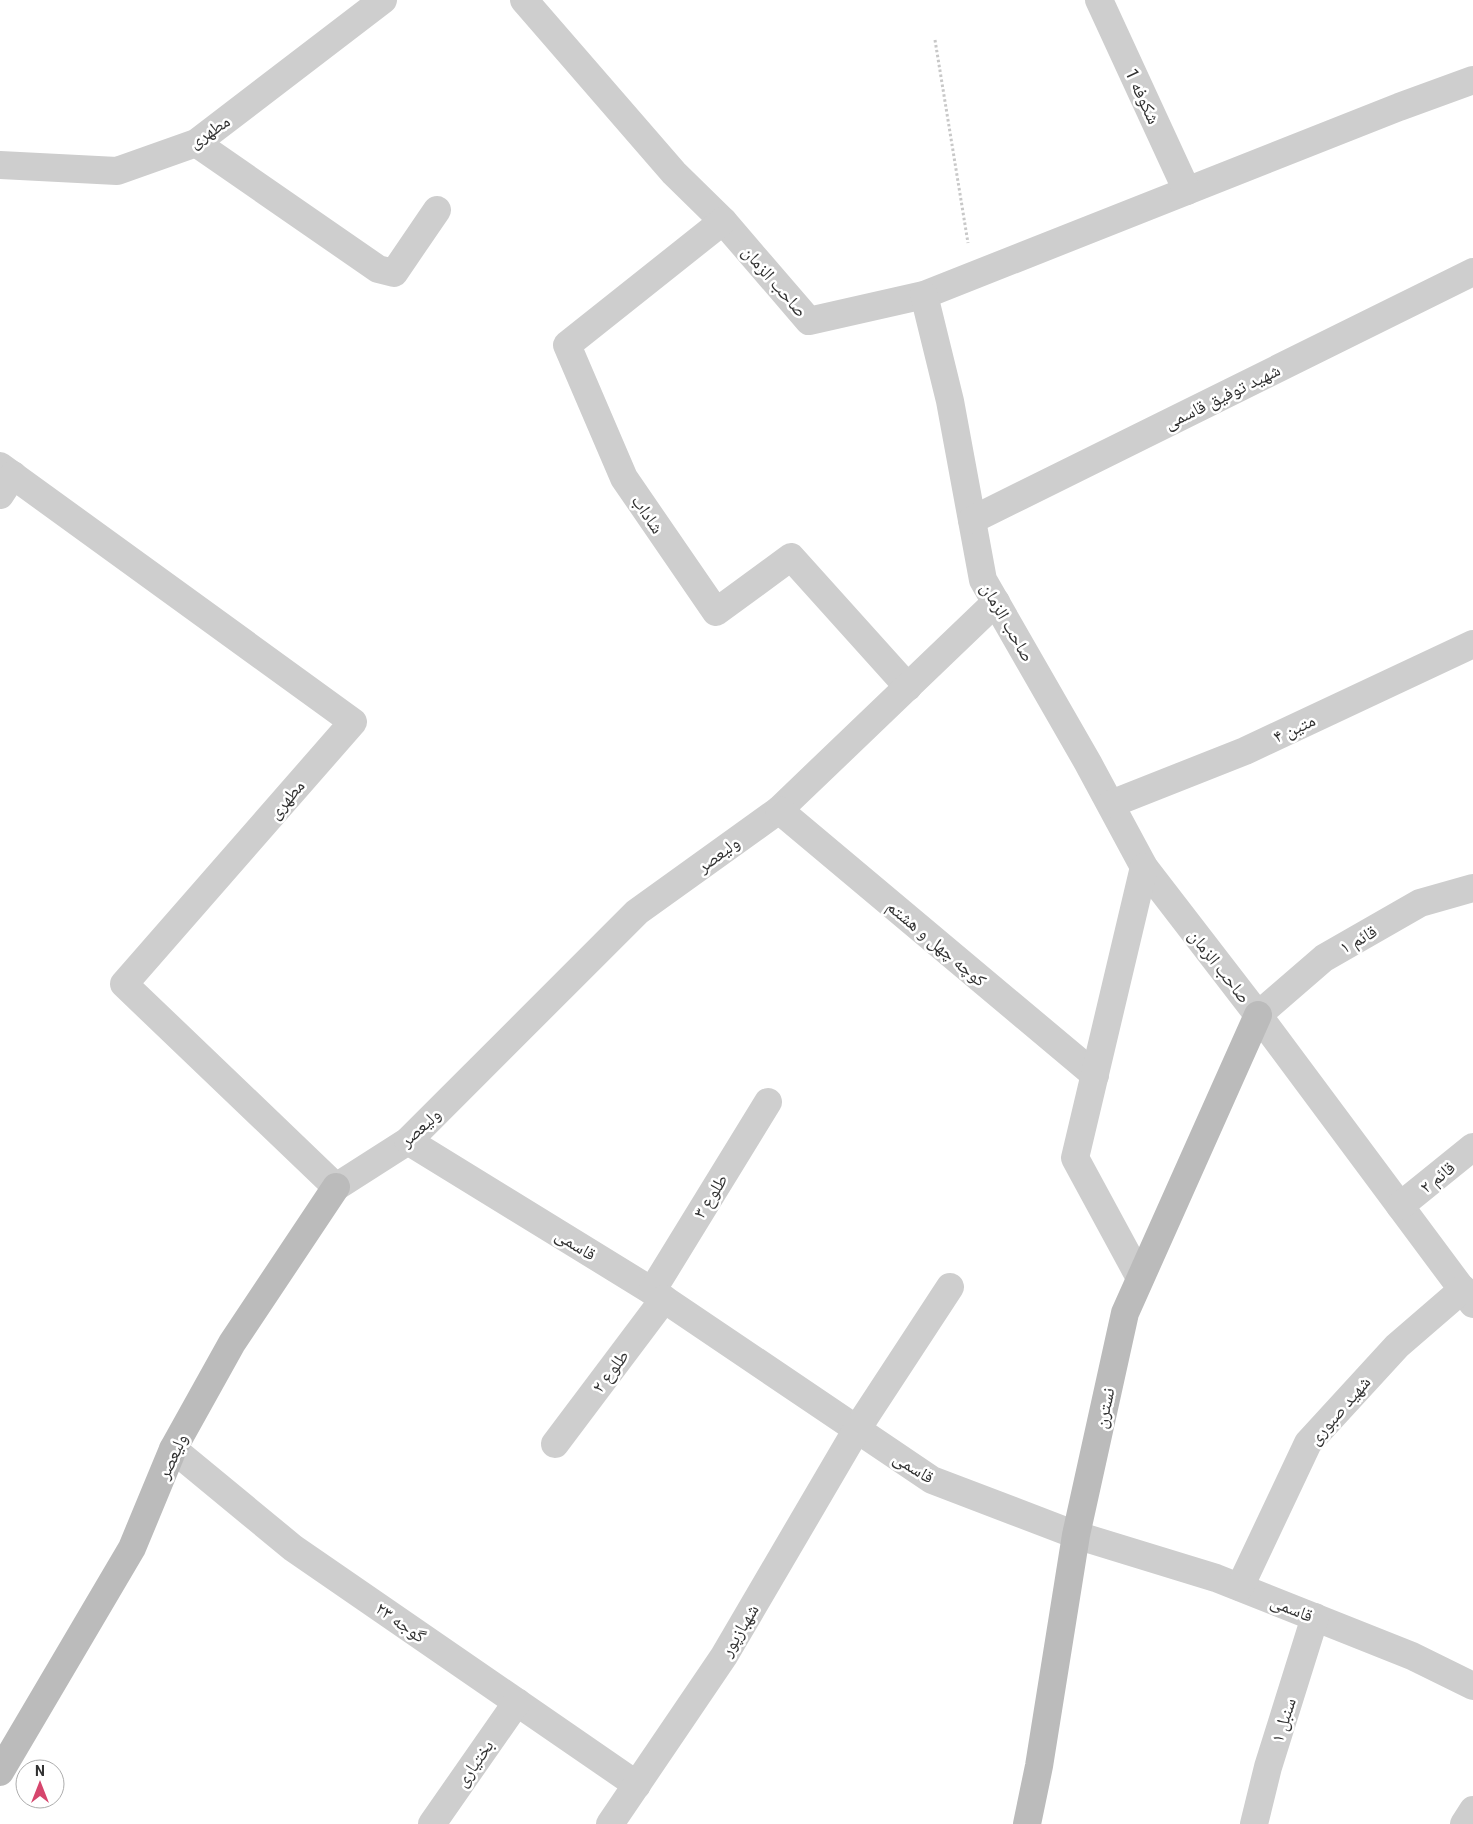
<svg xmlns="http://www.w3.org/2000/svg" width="1473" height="1824" font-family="Roboto,'Noto Naskh Arabic',sans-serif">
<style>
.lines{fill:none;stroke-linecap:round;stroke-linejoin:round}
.path{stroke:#c8c8c8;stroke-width:3;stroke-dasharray:2.5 2.5;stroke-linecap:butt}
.street{stroke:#cecece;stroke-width:28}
.secondary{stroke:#bbb;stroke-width:28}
.labels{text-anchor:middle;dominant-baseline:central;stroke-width:5;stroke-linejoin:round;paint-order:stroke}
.street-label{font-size:18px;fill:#313131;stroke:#fff}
</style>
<rect width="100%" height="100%" fill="#fff"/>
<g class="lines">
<polyline class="path" points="935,40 968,243"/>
<g class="street">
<polyline points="524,0 674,173 723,221 809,321 924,295 1399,107 1473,80"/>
<polyline points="1099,0 1187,191"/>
<polyline points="196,143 378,269 394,273 437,210"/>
<polyline points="0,165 117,171 196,143 383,0"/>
<polyline points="723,221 567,345 624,478 716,612 791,557 908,687"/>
<polyline points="924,295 950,401 983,580 1088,763 1144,867 1258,1015 1473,1304"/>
<polyline points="0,466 353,722 124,984 336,1187 408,1141 637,912 779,810 996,602"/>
<polyline points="0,495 13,475"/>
<polyline points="972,520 1473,272"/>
<polyline points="1111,804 1245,751 1473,644"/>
<polyline points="779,810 1095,1075"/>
<polyline points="1258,1015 1324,958 1420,903 1473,888"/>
<polyline points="408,1141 652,1291 932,1480 1076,1535 1216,1578 1412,1656 1473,1686"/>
<polyline points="1400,1206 1473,1147"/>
<polyline points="1140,1278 1075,1158 1144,867"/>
<polyline points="652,1291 768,1102"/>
<polyline points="555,1444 664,1299"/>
<polyline points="173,1449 293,1548 637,1785"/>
<polyline points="1240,1587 1308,1443 1397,1346 1463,1289"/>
<polyline points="432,1824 517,1702"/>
<polyline points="610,1824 724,1656 857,1429 950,1287"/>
<polyline points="1254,1824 1268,1767 1315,1617"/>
<polyline points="1464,1824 1473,1810"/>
</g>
<g class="secondary">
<polyline points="0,1772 132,1548 173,1449 232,1343 336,1187"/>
<polyline points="1027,1824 1039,1766 1076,1535 1125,1313 1258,1015"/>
</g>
</g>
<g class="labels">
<g class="street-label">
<text transform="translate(1143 96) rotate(65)">شکوفه 1</text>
<text transform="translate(209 131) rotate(-33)">مطهری</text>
<text transform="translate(775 281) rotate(49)">صاحب الزمان</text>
<text transform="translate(1222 396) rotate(-26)">شهید توفیق قاسمی</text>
<text transform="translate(648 514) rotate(56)">شاداب</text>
<text transform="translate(1008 622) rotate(60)">صاحب الزمان</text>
<text transform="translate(1294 728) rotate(-25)">متین ۴</text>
<text transform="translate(286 799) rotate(-49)">مطهری</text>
<text transform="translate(718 854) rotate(-36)">ولیعصر</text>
<text transform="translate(1358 939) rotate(-29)">قائم ۱</text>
<text transform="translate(937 943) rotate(40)">کوچه چهل و هشتم</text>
<text transform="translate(1220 966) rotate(52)">صاحب الزمان</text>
<text transform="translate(420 1127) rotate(-42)">ولیعصر</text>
<text transform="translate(1437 1177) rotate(-39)">قائم ۲</text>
<text transform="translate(710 1196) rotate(-58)">طلوع ۳</text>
<text transform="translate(576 1244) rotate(32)">قاسمی</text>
<text transform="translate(610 1371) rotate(-53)">طلوع ۲</text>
<text transform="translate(1104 1408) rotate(-78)">نسترن</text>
<text transform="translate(1339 1410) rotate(-49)">شهید صبوری</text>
<text transform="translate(172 1456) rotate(-65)">ولیعصر</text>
<text transform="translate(914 1467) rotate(32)">قاسمی</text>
<text transform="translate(1292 1608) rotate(22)">قاسمی</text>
<text transform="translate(401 1622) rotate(35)">گوجه ۲۳</text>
<text transform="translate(739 1630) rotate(-59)">شهبازپور</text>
<text transform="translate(1283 1720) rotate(-72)">سنبل ۱</text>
<text transform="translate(474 1763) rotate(-55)">بختیاری</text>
</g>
</g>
<g transform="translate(40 1784)"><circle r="24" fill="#ffffff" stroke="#adadad"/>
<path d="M0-4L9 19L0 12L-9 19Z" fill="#d6466d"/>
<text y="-8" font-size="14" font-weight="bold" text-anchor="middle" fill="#313131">N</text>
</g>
</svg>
